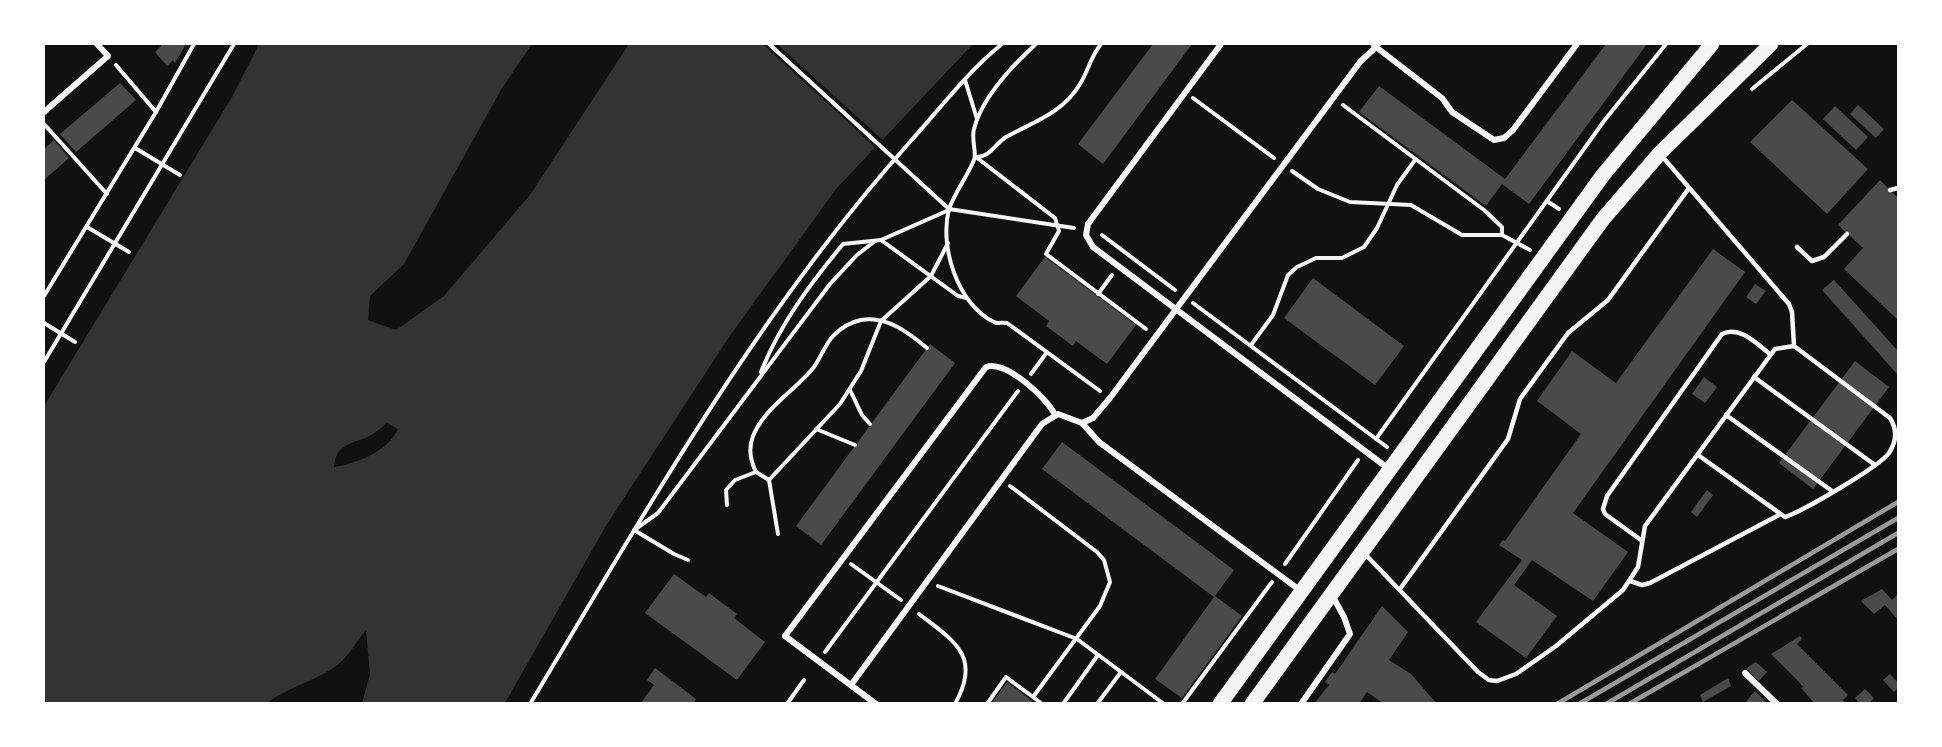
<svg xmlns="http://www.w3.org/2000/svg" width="1942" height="747" font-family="'Exo 2',sans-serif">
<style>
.water{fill:#333;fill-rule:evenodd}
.pier{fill:#111}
.building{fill:#4a4a4a}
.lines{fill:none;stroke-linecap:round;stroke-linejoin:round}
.path{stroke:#f5f5f5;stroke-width:4}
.service{stroke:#f5f5f5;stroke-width:4.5}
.minor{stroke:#f5f5f5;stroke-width:6}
.primary{stroke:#f5f5f5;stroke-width:15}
.rail{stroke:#9a9a9a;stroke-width:4.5}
</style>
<rect width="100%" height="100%" fill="#111"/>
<path class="water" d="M259 44H532L502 88 404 264 370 296 368 320 396 330 444 296 530 195 629 44H973L836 189 729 337 607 524 505 703H362L370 674 366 630C358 640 351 652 342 661 321 680 289 686 267 703H44V406L232 97ZM387 423 398 429C387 452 358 463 334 467 336 444 349 445 367 437 374 434 381 428 387 423Z"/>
<polygon class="pier" points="763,44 777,44 884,141 877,149"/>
<g class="building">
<polygon points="159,44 186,44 175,63 173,60 167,66 155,52 161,46"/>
<polygon points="1153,44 1192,44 1103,164 1078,144"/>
<polygon points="1606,44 1647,44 1529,204 1502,184 1486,206 1359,112 1379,86 1505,179"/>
<polygon points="120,83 136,100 76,152 60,134"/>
<polygon points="1792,100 1868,169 1827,214 1750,142"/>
<polygon points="1858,105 1884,129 1876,138 1850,114"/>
<polygon points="1835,106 1868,137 1856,150 1823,119"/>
<polygon points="54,140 69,158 44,180 44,149"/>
<polygon points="1880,180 1898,198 1898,320 1844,269 1863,248 1838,225"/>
<polygon points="1713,249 1745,272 1573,513 1628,552 1593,601 1532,560 1514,585 1557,616 1526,658 1476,622 1522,560 1499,545 1503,540 1505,541 1581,434 1537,401 1572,351 1616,383"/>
<polygon points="1045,257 1136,325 1107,364 1076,341 1073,346 1046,326 1049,321 1016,296"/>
<polygon points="1313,278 1404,346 1375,385 1284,318"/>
<polygon points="1834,280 1898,351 1898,375 1822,290"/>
<polygon points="1755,284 1766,291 1756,304 1746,297"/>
<polygon points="930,344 955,363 821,545 796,526"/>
<polygon points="1855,361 1889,387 1813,489 1779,463"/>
<polygon points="1704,377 1717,387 1705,403 1692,394"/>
<polygon points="1062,442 1234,570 1215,596 1242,616 1182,698 1155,679 1214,597 1042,469"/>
<polygon points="1707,490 1713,495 1697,517 1691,512"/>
<polygon points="674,574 706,597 709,593 737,614 734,618 765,642 737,680 645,613"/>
<polygon points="1882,589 1892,600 1898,594 1898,620 1885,605 1874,614 1861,601"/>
<polygon points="1382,606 1408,632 1389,660 1411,674 1437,704 1384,704 1367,692 1359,704 1314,704 1329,685 1325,682 1332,672 1335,674"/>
<polygon points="1800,636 1802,639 1797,644 1848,695 1843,700 1846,704 1815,704 1801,688 1803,687 1799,682 1771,654"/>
<polygon points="1756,662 1767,672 1759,681 1746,668"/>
<polygon points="655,668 696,699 693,704 640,704 654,685 647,680"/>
<polygon points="1890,674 1898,683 1898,688 1894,692 1883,680"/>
<polygon points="1728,678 1731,686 1703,702 1700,695"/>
<polygon points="1007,682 1036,704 991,704"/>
<polygon points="1865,689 1874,698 1869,704 1860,704 1855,698"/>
<polygon points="1755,691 1768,704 1744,704"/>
</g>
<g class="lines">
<g class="path">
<polyline points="769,44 949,209 1074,228"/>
<path d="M1036 44C1013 65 982 98 974 129 971 139 977 153 974 160 967 177 955 192 949 209 939 247 958 305 994 322 997 324 1002 322 1007 323L1100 391"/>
<polyline points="116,65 156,112"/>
<polyline points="965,80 977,119"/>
<polyline points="1752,89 1807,44"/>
<polyline points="1193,98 1274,158"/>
<polyline points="1343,105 1484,210 1502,227 1502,235"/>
<polyline points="44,124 107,194"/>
<polyline points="135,148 180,175"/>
<polyline points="976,157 1055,218 1059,231 1046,254 1146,329"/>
<path d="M977 157C990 157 995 144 1006 137 1033 122 1063 113 1080 84 1088 71 1091 56 1101 44"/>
<polyline points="1292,171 1318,189 1350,202 1411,205 1462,235 1502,235 1530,250"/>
<polyline points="1547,201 1559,209"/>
<polyline points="87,227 129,252"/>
<polyline points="1102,235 1175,290"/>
<polyline points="881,240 958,296 966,298"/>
<polyline points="1098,294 1112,275"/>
<polyline points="44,296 156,112 194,44"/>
<polyline points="1193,303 1387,447"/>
<polyline points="44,323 75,342"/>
<polyline points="1251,345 1273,315 1288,275 1297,267 1316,258 1342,258 1364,247 1377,228 1397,185 1415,160"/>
<polyline points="44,362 234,44"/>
<path d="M761 372C780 324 810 284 843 244L881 240 949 210"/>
<polyline points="1031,374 1047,352"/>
<polyline points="850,390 862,415 870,424"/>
<polyline points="816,429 855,445"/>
<polyline points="1376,439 1604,121 1666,44"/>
<path d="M756 472C750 460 748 449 753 436 765 407 795 391 814 367 821 357 825 345 833 336 841 328 850 322 861 320 886 315 909 333 927 348"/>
<polyline points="727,505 726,490 735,480 756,472 769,480"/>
<polyline points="637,528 658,513 830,284 857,255 875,241"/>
<polyline points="634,530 674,554 688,560"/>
<polyline points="778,534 769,480 840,404 861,371 881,321 931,276 948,243"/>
<polyline points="851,564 901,600"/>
<polyline points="1285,564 1358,460"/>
<polyline points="938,586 1077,639 1164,704"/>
<path d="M919 614C954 641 982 656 955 704"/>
<polyline points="825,652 1018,391"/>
<polyline points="1033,697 1042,704"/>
<path d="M530 704C646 511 758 312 909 143 939 110 967 72 1002 44"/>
<polyline points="787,704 804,680"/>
<polyline points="987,704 1006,677 1033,697 1100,606 1110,582 1104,560 1097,552 1010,486"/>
<polyline points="1063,704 1098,655"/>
<polyline points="1097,704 1121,672"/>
<polyline points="1182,704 1272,582"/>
</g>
<g class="service">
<polyline points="1661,155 1789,304 1792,312 1794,346"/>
<polyline points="1890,190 1898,188"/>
<polyline points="1797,247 1812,261 1824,257 1847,234"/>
<polyline points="1754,377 1875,465"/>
<polyline points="1726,415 1832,491"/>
<path d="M1641 540 1605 514 1603 509 1607 496 1722 334C1739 325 1757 344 1770 354"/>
<path d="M1365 554 1478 672 1489 680 1497 681 1516 674 1556 646 1623 590 1638 567 1645 526 1775 349 1794 346 1890 418C1897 429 1897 441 1889 453 1879 467 1803 511 1785 517L1698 455"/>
<polyline points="1630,581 1642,585 1650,583 1779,515"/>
<polyline points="1400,589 1508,439 1520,399 1568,333 1608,300 1689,188"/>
</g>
<g class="minor">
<polyline points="1221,44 1088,224 1086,235 1093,247 1389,469"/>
<polyline points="1378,44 1376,47 1442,98 1452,112 1494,140 1504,138 1513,130 1577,44"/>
<polyline points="44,112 108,56 97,44"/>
<polyline points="1082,423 1093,418 1110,398 1360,62 1376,47 1373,44"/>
<polyline points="1082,423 1099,442 1301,591"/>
<polyline points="1745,673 1777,704"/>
<polyline points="851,685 1042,424 1058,414 1082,423"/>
<path d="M876 704 785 636 986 367C1006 360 1047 398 1055 415"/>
<polyline points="1301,704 1350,634 1344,617 1332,595"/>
</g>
<g class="primary">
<polyline points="1220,704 1603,175 1712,44"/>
<polyline points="1252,704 1603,219 1660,153 1771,44"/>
</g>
<g class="rail">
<polyline points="1557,704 1898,502"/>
<polyline points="1579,704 1898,518"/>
<polyline points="1606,704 1898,533"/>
<polyline points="1629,704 1898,549"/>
</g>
</g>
<rect width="1942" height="747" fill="none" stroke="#ffffff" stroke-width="90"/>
</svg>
